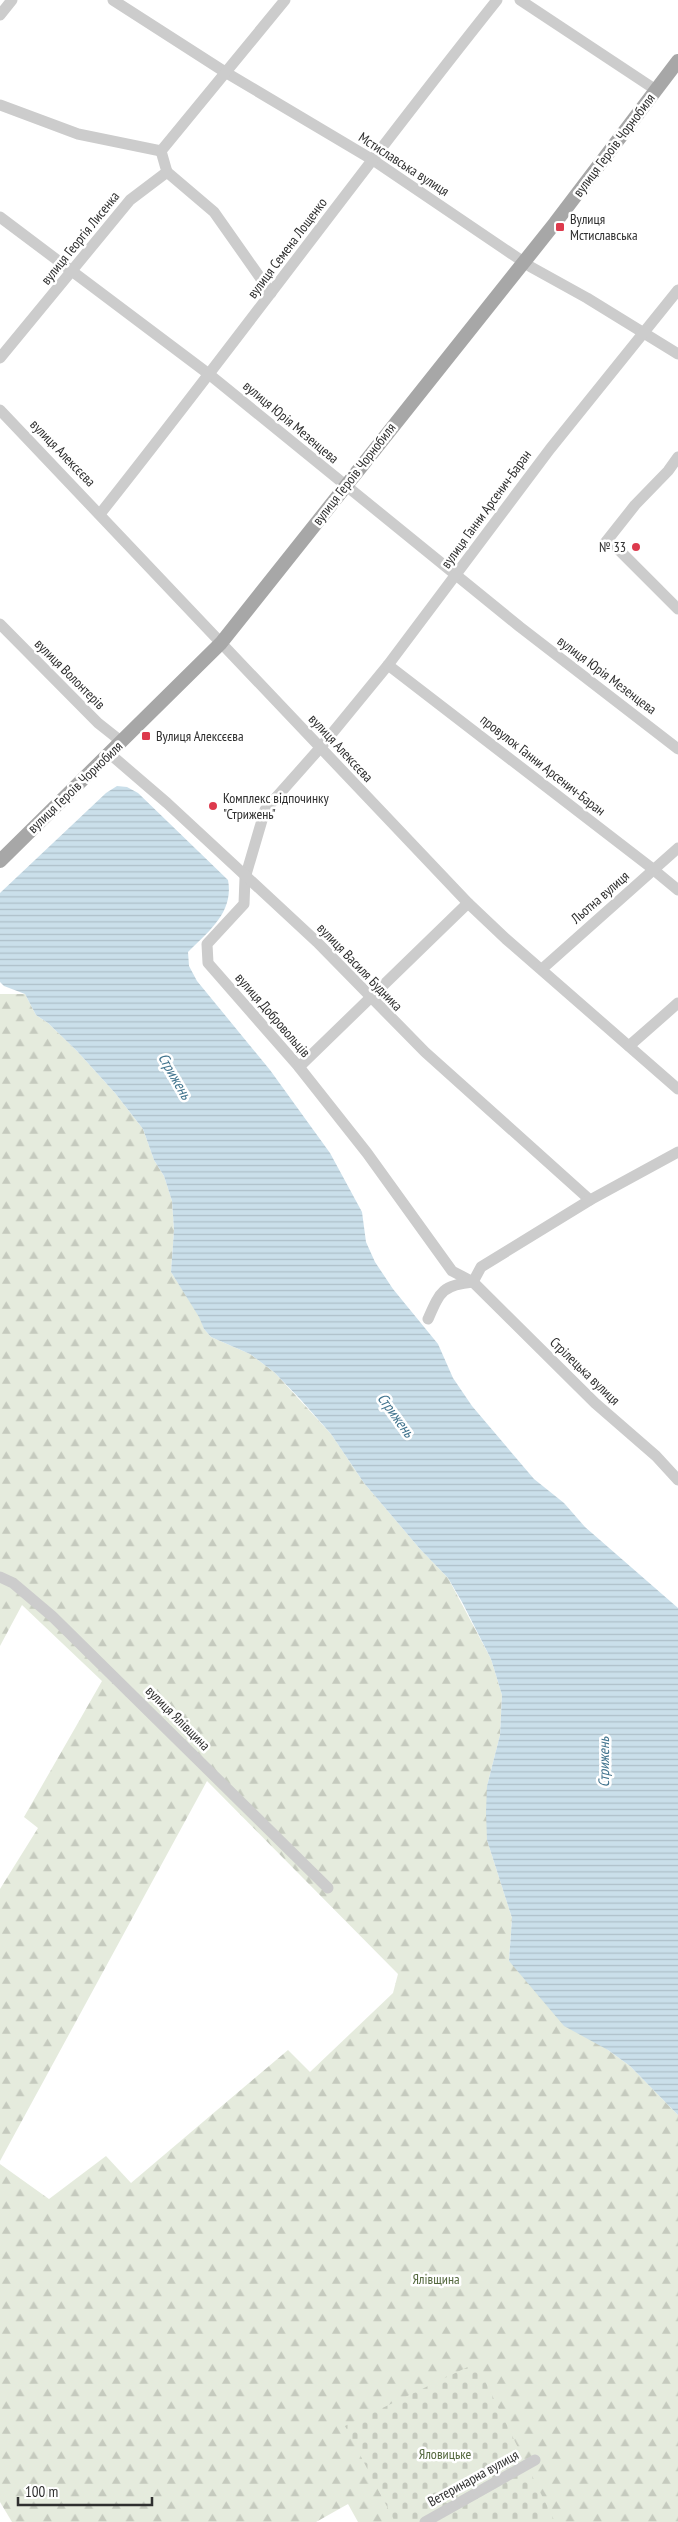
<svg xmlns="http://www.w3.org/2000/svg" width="678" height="2522" font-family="'PT Sans Narrow',sans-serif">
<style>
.forest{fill:url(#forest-firs)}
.cemetery{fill:url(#cemetery-stones)}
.water{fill:url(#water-rules)}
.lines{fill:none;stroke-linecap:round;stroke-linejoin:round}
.minor{stroke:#ccc;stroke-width:11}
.major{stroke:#a7a7a7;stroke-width:14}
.poi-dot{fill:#dd3a4d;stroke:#fff;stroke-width:2}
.labels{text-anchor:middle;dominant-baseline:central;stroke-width:5;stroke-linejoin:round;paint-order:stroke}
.street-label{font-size:14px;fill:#2f2f2f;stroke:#fff}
.poi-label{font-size:14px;fill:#2f2f2f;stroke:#fff;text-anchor:start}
.park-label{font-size:14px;fill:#54683e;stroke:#fff}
.water-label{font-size:15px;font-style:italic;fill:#40738d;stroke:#fff}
</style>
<defs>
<pattern id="forest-firs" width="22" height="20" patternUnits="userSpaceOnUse" patternTransform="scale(1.25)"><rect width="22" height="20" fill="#e5ebdd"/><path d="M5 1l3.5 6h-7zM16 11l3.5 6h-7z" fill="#c5cabe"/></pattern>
<pattern id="cemetery-stones" width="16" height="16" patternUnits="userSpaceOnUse" patternTransform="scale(1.25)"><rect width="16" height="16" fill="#e5ebdd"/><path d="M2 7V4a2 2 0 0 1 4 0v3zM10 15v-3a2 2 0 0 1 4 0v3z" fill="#c5cabe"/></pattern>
<pattern id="water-rules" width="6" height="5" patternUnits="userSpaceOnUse" patternTransform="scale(1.25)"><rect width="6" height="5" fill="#cadfea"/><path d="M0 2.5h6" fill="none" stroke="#aec0c9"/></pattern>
</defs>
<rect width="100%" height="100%" fill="#fff"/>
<polygon class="forest" points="0,994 25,994 36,1015 48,1023 77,1051 115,1093 143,1129 154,1160 164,1176 172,1201 174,1230 171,1272 200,1317 204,1329 211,1337 250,1354 274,1372 331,1434 364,1483 420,1549 448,1578 491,1659 502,1695 500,1735 487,1786 487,1840 512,1918 509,1961 608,2050 630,2066 678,2115 678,2522 358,2522 348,2504 316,2522 12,2522 0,2502 0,2164 49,2199 106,2156 131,2183 288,2050 310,2072 393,1993 398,1974 207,1781 0,2161 0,1889 38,1828 24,1817 102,1681 22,1605 0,1646"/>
<polygon class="cemetery" points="476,2363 555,2522 395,2522 345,2426"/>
<path class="water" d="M117 786 127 787 138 793 228 880C234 912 209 931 188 952L189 966 197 981 270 1070 330 1153 362 1212 366 1242 375 1262 393 1289 438 1344 453 1378 472 1406 534 1479 564 1503 585 1527 678 1608V2115L630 2066 608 2050 564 2026 509 1961 512 1918 487 1840 486 1812 487 1786 500 1735 502 1695 491 1659 462 1602 448 1578 420 1549 364 1483 331 1434 301 1400 274 1372 250 1354 211 1337 204 1329 199 1317 171 1272 174 1230 172 1201 164 1176 154 1160 143 1129 115 1093 77 1051 48 1023 36 1015 25 994 4 986 0 982V893L106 793Z"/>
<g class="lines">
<g class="minor">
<polyline points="113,0 225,72 373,160 531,267 587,298 678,354"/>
<polyline points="520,0 656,90"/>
<polyline points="0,15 12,0"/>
<polyline points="0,105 78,134 161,151"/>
<polyline points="167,172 214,212 271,293"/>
<polyline points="0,217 210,375 520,627 678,749"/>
<polyline points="678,290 550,449 388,665 320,748 265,810 245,878 244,904 207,944 208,963 299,1067 367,1153 452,1271 473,1282 595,1403 656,1456 678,1480"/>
<polyline points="0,358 130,200 167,172 161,151 285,0"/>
<polyline points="0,410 468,903 506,939 678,1089"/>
<path d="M100 514C235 344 362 169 497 0"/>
<polyline points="605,543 635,505 668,471 678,457"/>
<polyline points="616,547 678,609"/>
<polyline points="0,624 98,723 122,742"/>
<polyline points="388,665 649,866 678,890"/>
<polyline points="110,754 167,803 317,942 425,1052 590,1200"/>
<polyline points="542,969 678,848"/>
<polyline points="629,1046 678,1003"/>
<polyline points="299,1067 468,903"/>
<path d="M428 1319C440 1292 442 1285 473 1282L481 1267 590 1200 678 1152"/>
<polyline points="0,1577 13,1583 52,1616 328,1888"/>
<polyline points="425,2522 535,2460"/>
</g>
<polyline class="major" points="0,861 221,643 555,223 678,61"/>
</g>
<g class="poi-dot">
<rect x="555" y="222" width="10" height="10" rx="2.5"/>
<circle cx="636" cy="547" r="5"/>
<rect x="141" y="731" width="10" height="10" rx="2.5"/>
<circle cx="213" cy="806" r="5"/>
</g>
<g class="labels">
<g class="street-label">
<text transform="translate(614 145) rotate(-53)">вулиця Героїв Чорнобиля</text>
<text transform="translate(404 164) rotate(33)">Мстиславська вулиця</text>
<text transform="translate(80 238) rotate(-51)">вулиця Георгія Лисенка</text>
<text transform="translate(287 248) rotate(-53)">вулиця Семена Лощенко</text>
<text transform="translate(291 422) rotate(40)">вулиця Юрія Мезенцева</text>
<text transform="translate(63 453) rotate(46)">вулиця Алексєєва</text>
<text transform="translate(354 474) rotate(-52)">вулиця Героїв Чорнобиля</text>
<text transform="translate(486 509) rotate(-54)">вулиця Ганни Арсенич-Баран</text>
<text transform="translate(70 674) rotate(45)">вулиця Волонтерів</text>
<text transform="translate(607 675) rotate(37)">вулиця Юрія Мезенцева</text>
<text transform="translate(341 748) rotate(47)">вулиця Алексєєва</text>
<text transform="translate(543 765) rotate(38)">провулок Ганни Арсенич-Баран</text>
<text transform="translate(75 787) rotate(-44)">вулиця Героїв Чорнобиля</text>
<text transform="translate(600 897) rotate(-41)">Льотна вулиця</text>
<text transform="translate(360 967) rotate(46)">вулиця Василя Будника</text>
<text transform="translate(273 1015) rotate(49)">вулиця Добровольців</text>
<text transform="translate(585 1371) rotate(44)">Стрілецька вулиця</text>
<text transform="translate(178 1718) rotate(45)">вулиця Ялівщина</text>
<text transform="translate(473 2478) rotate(-29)">Ветеринарна вулиця</text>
</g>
<g class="poi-label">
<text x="570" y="219">Вулиця<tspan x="570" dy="16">Мстиславська</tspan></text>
<text x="626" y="547" text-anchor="end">№ 33</text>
<text x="156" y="736">Вулиця Алексєєва</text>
<text x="223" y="798">Комплекс відпочинку<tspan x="223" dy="16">"Стрижень"</tspan></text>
</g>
<g class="park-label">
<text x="436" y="2279">Ялівщина</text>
<text x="445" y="2454">Яловицьке</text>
</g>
<g class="water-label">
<text transform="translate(175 1076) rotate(60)">Стрижень</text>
<text transform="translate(396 1415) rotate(54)">Стрижень</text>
<text transform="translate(603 1762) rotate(-90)">Стрижень</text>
</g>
</g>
<path d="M18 2497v8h134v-8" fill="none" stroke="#2f2f2f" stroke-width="2.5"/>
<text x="25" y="2497" font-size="15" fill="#2f2f2f" stroke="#ffffff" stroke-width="4" paint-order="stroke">100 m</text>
</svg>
